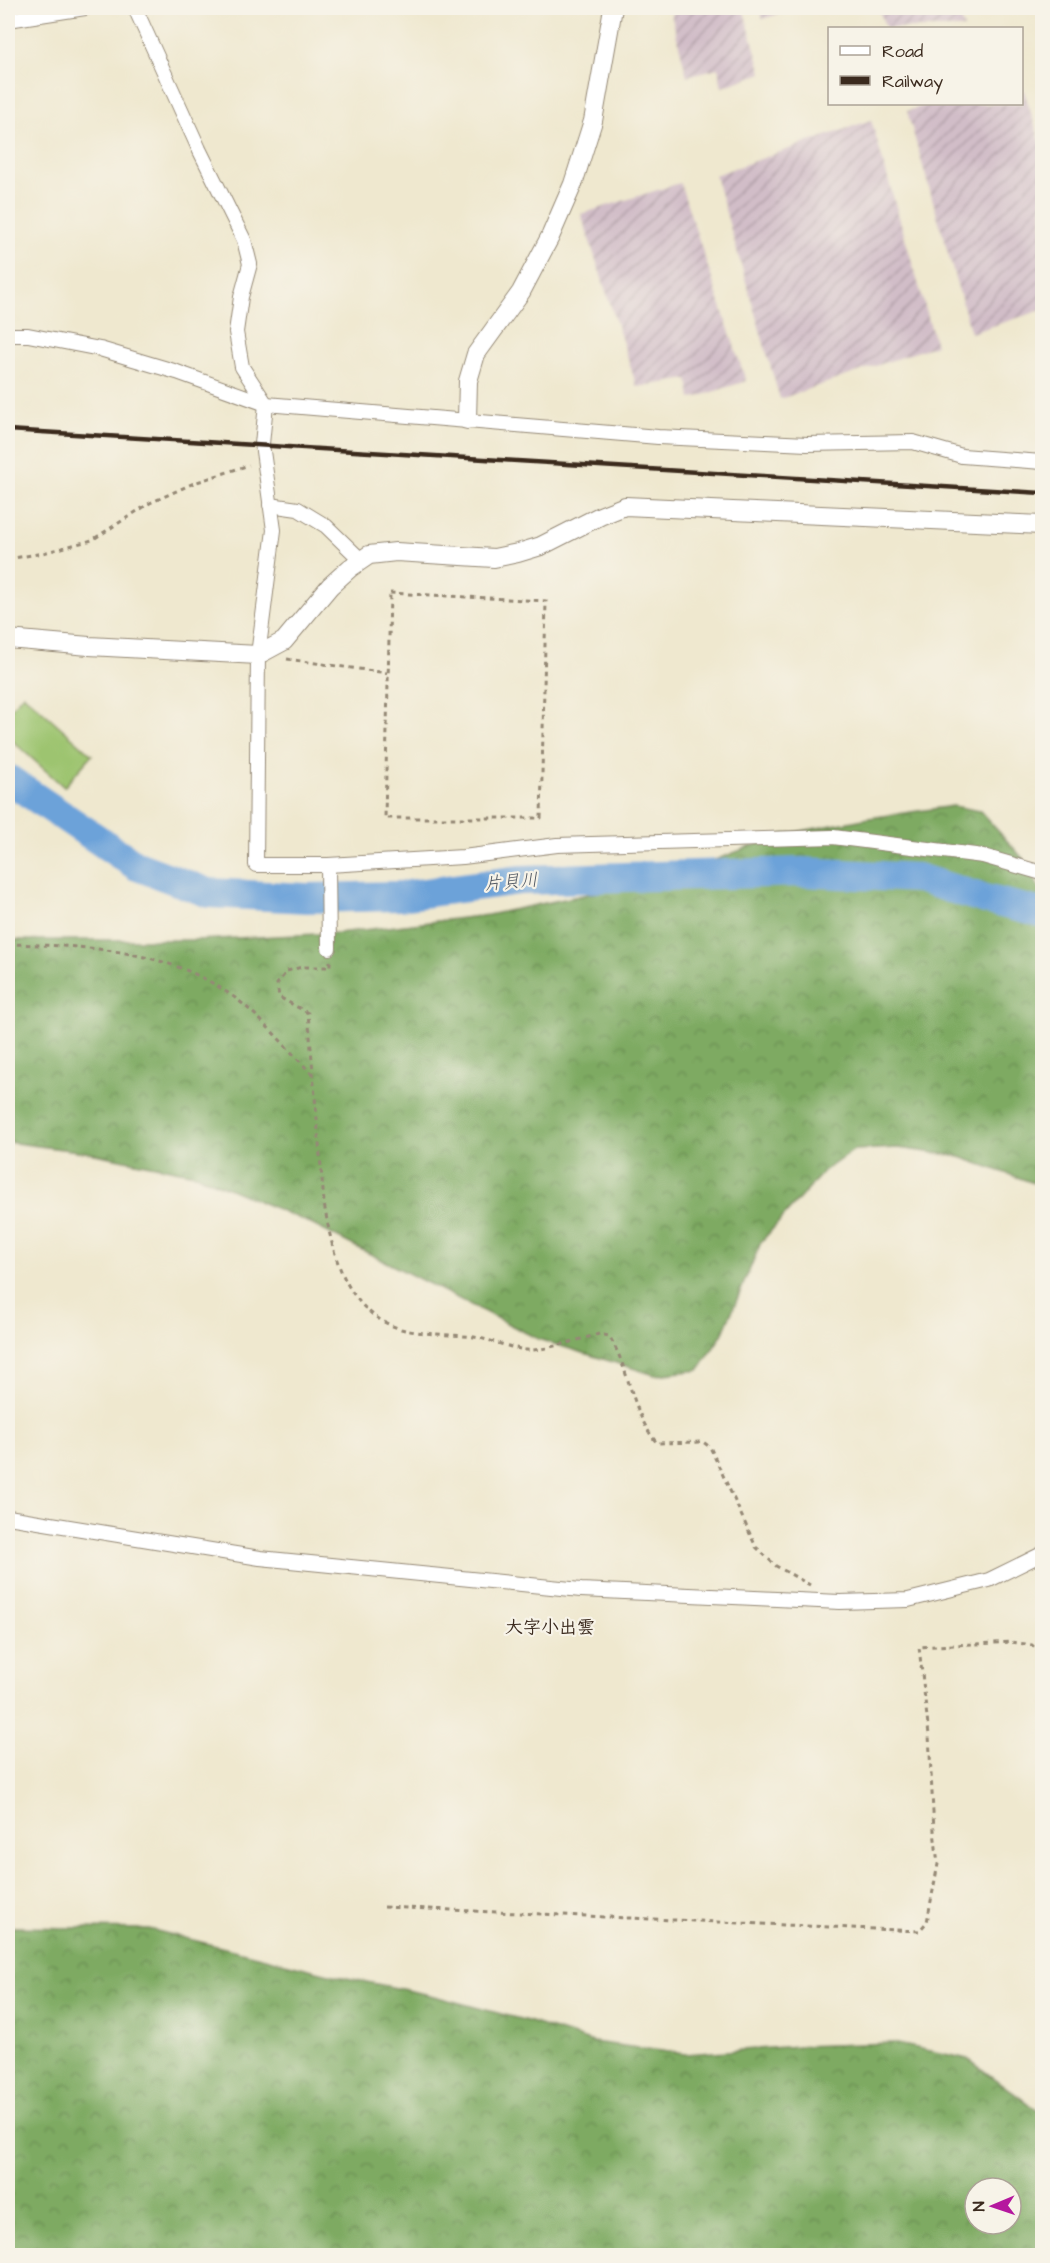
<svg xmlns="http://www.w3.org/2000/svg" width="1050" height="2263" font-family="'Architects Daughter','Klee One',sans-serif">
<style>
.industrial{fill:url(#industrial-furrows)}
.forest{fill:url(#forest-crowns);stroke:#5c6a40;stroke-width:1.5;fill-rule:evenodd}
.pitch{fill:#9dc46f;stroke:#6c7746;stroke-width:1.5}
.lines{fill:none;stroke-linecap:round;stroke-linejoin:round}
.river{stroke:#6ca2d9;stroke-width:30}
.street-casing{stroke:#958976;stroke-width:16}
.secondary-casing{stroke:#958976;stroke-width:20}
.path{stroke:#958976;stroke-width:3;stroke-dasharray:4.5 4.5;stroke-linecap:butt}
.street{stroke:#fff;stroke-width:14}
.secondary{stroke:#fff;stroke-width:18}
.rail{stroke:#3b2a1e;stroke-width:4.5}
.labels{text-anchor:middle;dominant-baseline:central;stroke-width:4.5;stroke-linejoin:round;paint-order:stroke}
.water-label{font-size:18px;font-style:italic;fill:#4c545f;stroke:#f7f3e8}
.neighbourhood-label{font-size:18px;font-weight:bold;fill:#3b2a1e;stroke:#f7f3e8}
</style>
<defs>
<pattern id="industrial-furrows" width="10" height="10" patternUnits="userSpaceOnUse" patternTransform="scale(1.5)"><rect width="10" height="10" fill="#d1bdc8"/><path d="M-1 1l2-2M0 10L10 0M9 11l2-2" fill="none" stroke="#ab9aa2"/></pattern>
<pattern id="forest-crowns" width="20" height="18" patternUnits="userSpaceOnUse" patternTransform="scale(1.5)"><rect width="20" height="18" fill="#7eaa62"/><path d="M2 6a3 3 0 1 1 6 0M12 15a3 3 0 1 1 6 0" fill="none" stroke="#688b50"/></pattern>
</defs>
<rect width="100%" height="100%" fill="#f7f3e8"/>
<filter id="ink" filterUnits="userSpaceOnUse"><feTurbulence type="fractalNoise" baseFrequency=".0167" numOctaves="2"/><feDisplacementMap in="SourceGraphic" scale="12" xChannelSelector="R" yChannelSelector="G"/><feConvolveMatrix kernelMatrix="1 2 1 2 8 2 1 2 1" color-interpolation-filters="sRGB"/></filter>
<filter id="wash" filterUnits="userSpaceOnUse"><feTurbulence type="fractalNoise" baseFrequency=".008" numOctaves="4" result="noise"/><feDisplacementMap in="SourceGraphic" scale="24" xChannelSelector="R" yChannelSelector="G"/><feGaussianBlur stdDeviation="1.35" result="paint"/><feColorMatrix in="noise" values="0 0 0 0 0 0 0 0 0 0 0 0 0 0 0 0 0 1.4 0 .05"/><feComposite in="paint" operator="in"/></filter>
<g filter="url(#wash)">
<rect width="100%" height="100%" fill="#efe8cf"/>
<g class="industrial">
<polygon points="684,8 743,8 762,73 722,87 718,68 687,76 671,14"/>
<polygon points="759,8 798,8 762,19"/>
<polygon points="878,8 957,8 964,28 886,28"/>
<polygon points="1022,85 1042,147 1042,310 971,333 907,111 930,104 1022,104"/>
<polygon points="871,120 936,345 780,399 715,175"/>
<polygon points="680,183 746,381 691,399 688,379 637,387 581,214"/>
</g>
<g class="forest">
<polygon points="953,806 980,811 1027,863 1042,895 1042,1186 957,1156 898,1148 854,1150 824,1171 761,1242 723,1333 699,1370 655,1375 538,1339 303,1220 195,1174 85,1152 8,1142 8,940 195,940 338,933 488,915 670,877 781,835 869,818"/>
<path d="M8 1927 149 1929 337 1976 426 1994 524 2020 593 2042 685 2054 799 2046 893 2043 968 2059 1042 2114V2255H8ZM975 2188H1011V2224H975Z"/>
</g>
<polygon class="pitch" points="23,694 92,755 64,787 8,737 8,712"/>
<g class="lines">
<polyline class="river" points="8,779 137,866 209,893 307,898 401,896 520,880 802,872 918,878 985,899 1042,913"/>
</g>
</g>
<g filter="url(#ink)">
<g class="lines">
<defs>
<g id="street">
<polyline points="135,8 199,149 244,240 250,264 241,297 236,332 242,367 266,404 262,444 274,530 258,655 256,865 328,865 463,857 557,845 833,837 983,856 1042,873"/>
<polyline points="8,20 85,8"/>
<polyline points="8,335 28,335 100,349 177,372 266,404 658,437 807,444 913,442 962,456 1042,462"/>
<polyline points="270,505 298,509 326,526 361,560"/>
<polyline points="328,865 329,948"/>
<polyline points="8,1517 260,1558 581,1590 840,1602 908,1600 989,1580 1042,1554"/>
</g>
<g id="secondary">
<polyline points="467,420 468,381 476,354 521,292 550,237 573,184 593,121 613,8"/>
<polyline points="8,639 89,646 258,655 284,641 330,586 350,568 369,555 396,552 494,558 518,553 541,546 600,516 625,506 1042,525"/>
</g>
</defs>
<use href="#street" class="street-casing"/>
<use href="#secondary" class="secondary-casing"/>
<g class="path">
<polyline points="8,559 43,553 92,540 150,503 194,483 249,465"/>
<polygon points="390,593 546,601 541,818 385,818"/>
<polyline points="287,659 387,673"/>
<path d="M8 944C82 946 161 948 225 991 257 1011 285 1047 312 1074"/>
<path d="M330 961V967H302L287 971 277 984 279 997 308 1013 324 1203C332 1253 345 1312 401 1329 424 1335 450 1334 474 1337 492 1340 509 1348 527 1350 539 1352 584 1338 599 1334L609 1336C630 1369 631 1412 657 1443L703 1442 710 1447 756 1547 776 1566 810 1585"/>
<polyline points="384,1907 919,1931 927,1922 938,1864 934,1831 929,1735 919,1647 1011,1642 1032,1645 1042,1656"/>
</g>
<use href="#street" class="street"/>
<use href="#secondary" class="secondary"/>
<polyline class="rail" points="8,430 1042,493"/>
</g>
</g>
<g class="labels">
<g class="water-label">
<text transform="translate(511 882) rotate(-5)">片貝川</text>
</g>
<g class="neighbourhood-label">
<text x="550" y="1627">大字小出雲</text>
</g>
</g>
<rect width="1050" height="2263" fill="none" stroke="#f7f3e8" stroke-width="30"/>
<rect x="828" y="27" width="195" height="78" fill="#f7f3e8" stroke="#aca397" stroke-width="1.5"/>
<rect x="840" y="46" width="30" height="9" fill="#ffffff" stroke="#aca397" stroke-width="1.5"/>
<text x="882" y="57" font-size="18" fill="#3b2a1e">Road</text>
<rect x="840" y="76" width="30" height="9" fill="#3b2a1e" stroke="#aca397" stroke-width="1.5"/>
<text x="882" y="87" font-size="18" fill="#3b2a1e">Railway</text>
<g transform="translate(993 2206) rotate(268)"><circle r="28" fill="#f7f3e8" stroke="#aca397" stroke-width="1.5"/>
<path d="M0-4.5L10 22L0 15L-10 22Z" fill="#b5179e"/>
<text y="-9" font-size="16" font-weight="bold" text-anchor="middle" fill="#3b2a1e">N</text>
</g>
</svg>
